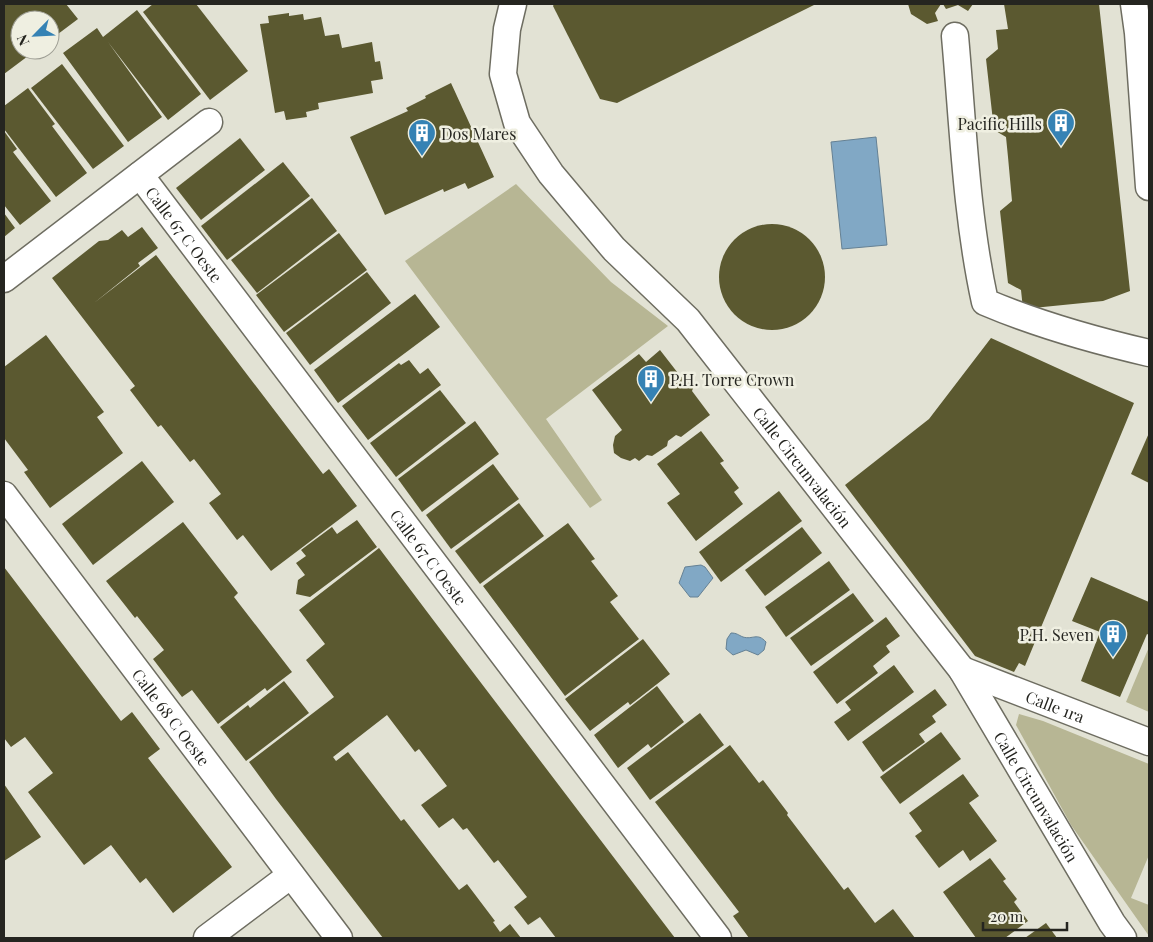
<svg xmlns="http://www.w3.org/2000/svg" width="1153" height="942" font-family="'Playfair Display',serif">
<style>
.green{fill:#b7b694}
.water{fill:#81a8c5;stroke:#658194}
.building{fill:#5b5930}
.lines{fill:none;stroke-linecap:round;stroke-linejoin:round}
.minor-casing{stroke:#6e6d61;stroke-width:29}
.minor{stroke:#fff;stroke-width:26}
.labels{text-anchor:middle;dominant-baseline:central;stroke-width:5;stroke-linejoin:round;paint-order:stroke}
.poi-label{font-size:16px;fill:#252520;stroke:#efefe1;text-anchor:end}
.street-label{font-size:16px;fill:#252520;stroke:#efefe1}
</style>
<rect width="100%" height="100%" fill="#e2e2d4"/>
<g class="green">
<polygon points="516,184 611,282 668,326 546,419 602,500 590,508 405,261"/>
<polygon points="1149,647 1149,712 1126,702"/>
<polygon points="1019,714 1043,721 1149,764 1149,855 1131,898 1149,905 1149,936 1071,825 1016,725"/>
</g>
<g class="water">
<polygon points="876,137 887,245 842,249 831,142"/>
<polygon points="701,565 705,567 713,578 698,597 690,597 679,583 685,567"/>
<path d="M731 633C737 633 738 635 743 637 753 640 757 632 766 642L764 650 758 655 746 650 733 655 726 649 727 639Z"/>
</g>
<g class="building">
<polygon points="4,4 66,4 78,19 50,40 50,20 20,20 20,50 36,50 4,74"/>
<polygon points="153,4 196,4 248,71 210,100 143,12"/>
<polygon points="554,4 816,4 617,103 600,99 553,6"/>
<polygon points="908,4 941,4 935,13 938,21 927,24 911,14"/>
<polygon points="943,4 973,4 968,11 958,5 946,9"/>
<polygon points="1004,4 1099,4 1130,291 1103,301 1023,309 1021,290 1008,283 1000,211 1012,201 1008,157 1006,137 994,130 986,59 998,49 996,30 1008,29"/>
<polygon points="137,10 201,94 168,120 108,42 162,117 128,142 63,53 97,28 103,37"/>
<polygon points="289,13 289,16 303,14 304,20 321,17 325,36 339,34 342,48 372,42 375,62 380,61 383,79 371,81 373,93 318,103 319,109 306,112 307,117 286,120 284,111 275,113 260,24 269,23 268,16"/>
<polygon points="62,64 124,146 93,169 31,88"/>
<polygon points="451,83 494,177 468,189 465,183 444,192 443,189 385,215 350,137 408,111 406,108 426,98 425,96"/>
<polygon points="28,88 55,124 52,126 87,173 56,197 4,129 4,106"/>
<polygon points="4,131 17,149 13,152 51,201 20,225 4,205"/>
<polygon points="240,138 265,170 201,220 176,188"/>
<polygon points="283,162 310,196 227,260 201,226"/>
<polygon points="312,198 337,231 257,293 231,260"/>
<polygon points="4,213 15,228 4,237"/>
<circle cx="772" cy="277" r="53"/>
<polygon points="142,227 158,248 138,263 140,266 94,303 156,255 323,474 329,469 357,506 271,571 243,535 237,540 209,503 221,494 194,459 190,462 161,425 158,427 130,390 135,386 52,278 99,241 108,240 122,230 128,237"/>
<polygon points="339,233 367,270 284,332 256,295"/>
<polygon points="367,272 391,303 310,365 286,333"/>
<polygon points="415,294 440,327 338,403 314,370"/>
<polygon points="46,335 104,412 97,417 123,453 50,508 24,472 28,470 4,438 4,367"/>
<polygon points="991,338 1134,403 1025,666 1019,663 1014,672 975,656 845,485 929,419"/>
<polygon points="660,350 681,377 690,376 695,383 692,391 710,415 681,437 676,435 668,441 667,446 652,456 647,455 639,461 635,458 630,461 621,458 614,453 613,445 615,436 622,430 592,390 639,354 646,362"/>
<polygon points="409,360 420,374 428,368 441,385 368,440 342,406 399,363 401,365"/>
<polygon points="440,390 466,423 396,477 370,443"/>
<polygon points="475,421 499,454 422,512 398,479"/>
<polygon points="701,431 724,461 720,463 739,488 734,492 743,504 696,541 667,503 680,494 657,464"/>
<polygon points="1149,433 1149,483 1131,474"/>
<polygon points="142,461 174,502 93,565 62,524"/>
<polygon points="493,464 519,499 451,549 426,515"/>
<polygon points="779,491 802,521 721,582 699,552"/>
<polygon points="519,503 544,536 480,584 455,551"/>
<polygon points="357,520 377,547 310,597 296,594 298,580 305,575 296,563 306,556 301,550 332,527 337,534"/>
<polygon points="183,522 238,593 234,597 292,672 267,691 265,688 218,724 192,690 182,697 153,659 164,650 137,616 135,618 106,581"/>
<polygon points="568,523 595,559 591,561 618,596 610,602 639,639 565,696 483,586"/>
<polygon points="802,527 822,553 765,596 745,570"/>
<polygon points="379,548 434,621 675,938 556,938 540,917 528,925 514,907 527,897 498,860 494,863 467,828 463,830 453,818 439,828 421,805 447,786 419,749 415,752 387,715 333,757 336,761 348,752 401,821 404,819 459,890 467,884 495,921 493,922 500,932 510,924 521,938 383,938 276,799 249,762 334,697 306,660 325,644 299,610"/>
<polygon points="829,561 850,590 786,637 765,607"/>
<polygon points="4,567 121,721 132,712 160,749 148,758 232,867 173,913 146,878 140,883 111,845 84,865 28,792 53,773 25,737 11,747 4,738"/>
<polygon points="1091,577 1149,602 1149,635 1147,634 1120,697 1081,681 1100,632 1072,621"/>
<polygon points="853,593 874,621 811,666 790,638"/>
<polygon points="886,617 900,636 886,646 890,652 873,666 878,673 837,704 813,672"/>
<polygon points="643,639 670,674 630,705 628,702 590,731 565,699"/>
<polygon points="894,665 914,692 848,741 834,722 851,710 845,702"/>
<polygon points="284,681 309,713 246,761 220,727 248,705 250,708"/>
<polygon points="657,686 684,722 651,748 648,744 618,768 594,735"/>
<polygon points="935,689 947,705 932,716 936,722 919,734 925,742 883,772 862,742"/>
<polygon points="700,713 724,745 650,800 627,768"/>
<polygon points="941,732 961,759 900,804 880,777"/>
<polygon points="730,745 759,783 763,780 788,813 787,815 844,890 848,887 875,923 893,909 915,938 749,938 733,916 739,912 655,802"/>
<polygon points="963,774 979,796 969,803 997,841 970,861 963,850 939,868 915,836 922,831 909,813"/>
<polygon points="4,784 41,837 4,861"/>
<polygon points="990,858 1006,879 1003,881 1017,899 1014,902 1028,921 1005,938 976,938 943,892"/>
<polygon points="1046,923 1057,938 1025,938"/>
</g>
<g class="lines">
<defs>
<g id="minor">
<path id="s1" d="M513 4 507 29 503 74 517 123 551 174 614 249 688 320 962 670 1112 923 1123 938"/>
<polyline points="1134,4 1138,33 1149,187"/>
<path d="M955 36C963 125 966 215 985 302 1039 325 1093 340 1149 353"/>
<path id="s2" d="M140 175 718 938"/>
<polyline points="4,279 209,122"/>
<path id="s3" d="M4 495 339 938"/>
<path id="s4" d="M962 670 1149 742"/>
<polyline points="207,938 291,875"/>
</g>
</defs>
<use href="#minor" class="minor-casing"/>
<use href="#minor" class="minor"/>
</g>
<defs>
<symbol id="building-pin" viewBox="-11 -11 22 30"><path d="M0 17L-7.5 6A9.5 9.5 0 1 1 7.5 6Z" fill="#3582b4" stroke="#efefe1"/><path d="M-4-6H4V6H1V3H-1V6H-4ZM-2.5-4.3h1.7v1.8h-1.7ZM.8-4.3h1.7v1.8H.8ZM-2.5-1h1.7V.8h-1.7ZM.8-1h1.7V.8H.8Z" fill="#fff"/></symbol>
</defs>
<g fill-rule="evenodd">
<use href="#building-pin" x="1045" y="107" width="32" height="43"/>
<use href="#building-pin" x="406" y="117" width="32" height="43"/>
<use href="#building-pin" x="635" y="363" width="32" height="43"/>
<use href="#building-pin" x="1097" y="618" width="32" height="43"/>
</g>
<g class="labels">
<g class="poi-label">
<text x="1042" y="123">Pacific Hills</text>
<text x="441" y="133" text-anchor="start">Dos Mares</text>
<text x="670" y="379" text-anchor="start">P.H. Torre Crown</text>
<text x="1094" y="634">P.H. Seven</text>
</g>
<g class="street-label">
<text stroke="none"><textPath href="#s2" startOffset="74">Calle 67 C Oeste</textPath></text>
<text stroke="none"><textPath href="#s1" startOffset="570">Calle Circunvalación</textPath></text>
<text stroke="none"><textPath href="#s2" startOffset="479">Calle 67 C Oeste</textPath></text>
<text stroke="none"><textPath href="#s4" startOffset="100">Calle 1ra</textPath></text>
<text stroke="none"><textPath href="#s3" startOffset="278">Calle 68 C Oeste</textPath></text>
<text stroke="none"><textPath href="#s1" startOffset="975">Calle Circunvalación</textPath></text>
</g>
</g>
<rect width="1153" height="942" fill="none" stroke="#252520" stroke-width="10"/>
<g transform="translate(35 35) rotate(246)"><circle r="24" fill="#efefe1" stroke="#9e9e94"/>
<path d="M0-4L9 19L0 12L-9 19Z" fill="#3582b4"/>
<text y="-8" font-size="14" font-weight="bold" text-anchor="middle" fill="#252520">N</text>
</g>
<path d="M983 922v8h84v-8" fill="none" stroke="#252520" stroke-width="2.5"/>
<text x="990" y="922" font-size="15" fill="#252520" stroke="#efefe1" stroke-width="4" paint-order="stroke">20 m</text>
</svg>
